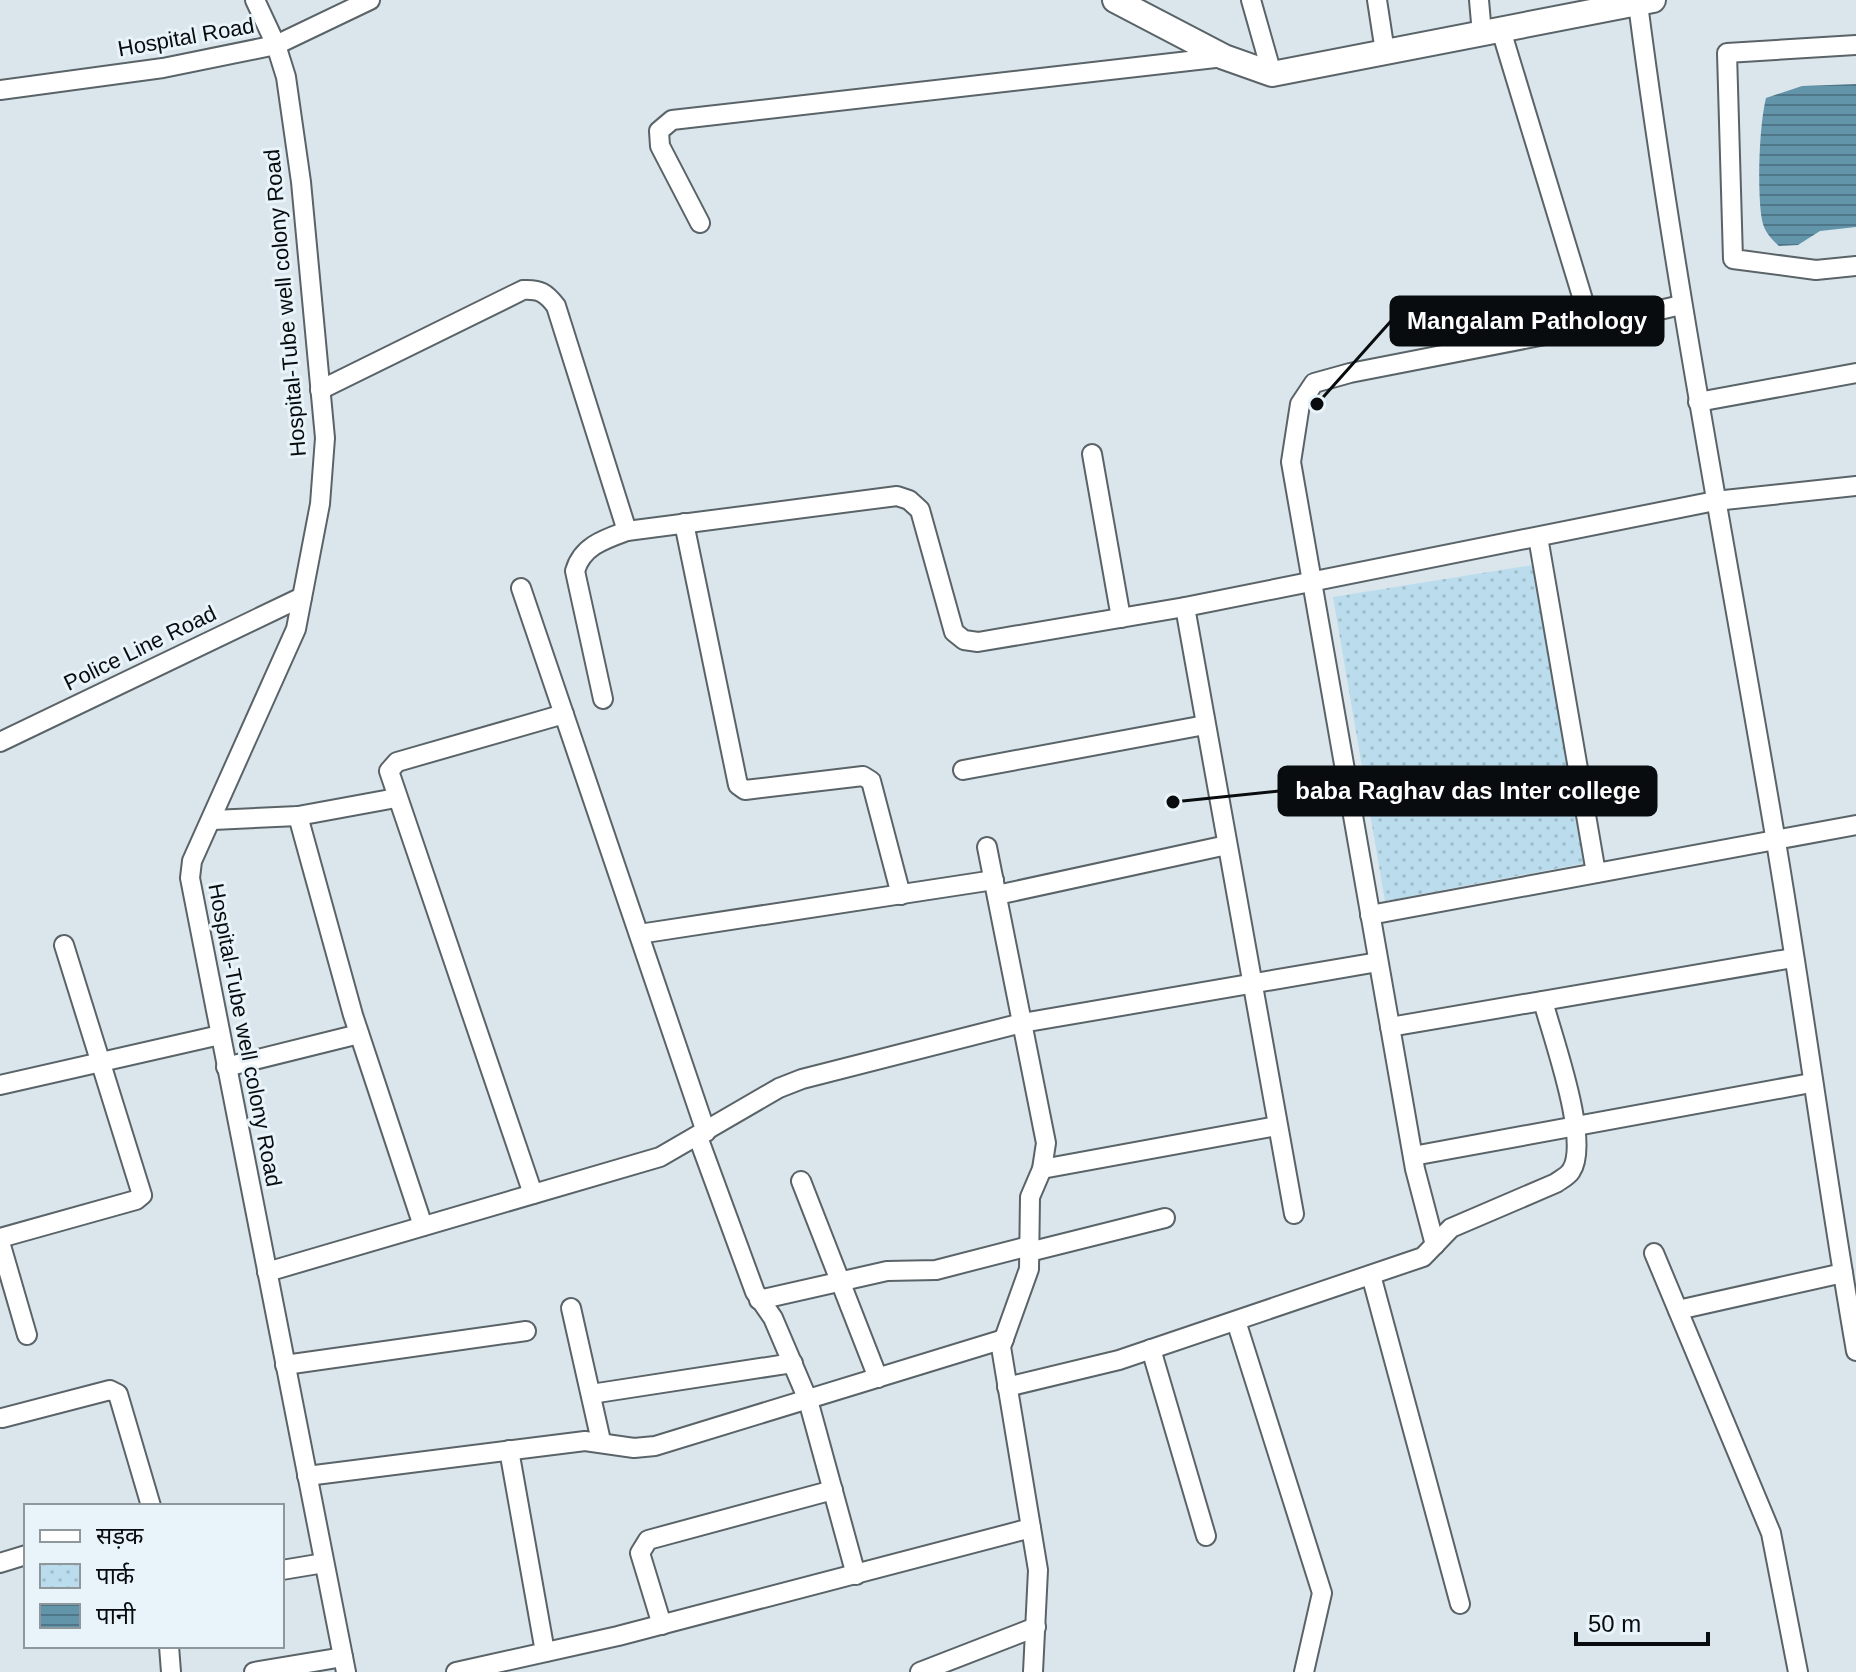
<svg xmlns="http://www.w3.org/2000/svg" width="1856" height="1672" font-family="Arial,'Noto Sans Devanagari',sans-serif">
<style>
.park{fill:url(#park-dots)}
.water{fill:url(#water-rules)}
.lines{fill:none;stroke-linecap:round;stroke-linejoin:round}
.minor-casing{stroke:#596368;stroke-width:22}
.major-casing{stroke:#596368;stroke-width:28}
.minor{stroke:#fff;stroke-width:18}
.major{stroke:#fff;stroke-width:24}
.labels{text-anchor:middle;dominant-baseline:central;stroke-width:6;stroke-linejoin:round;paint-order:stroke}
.street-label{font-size:22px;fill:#080c0e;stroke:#e8f4f9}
.leader{fill:none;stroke:#080c0e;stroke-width:3}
.callout-dot{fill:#080c0e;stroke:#e8f4f9;stroke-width:3}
.callout{fill:#080c0e;stroke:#080c0e;stroke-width:3}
.callout-label{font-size:24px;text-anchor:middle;font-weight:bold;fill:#fff}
</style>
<defs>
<pattern id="park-dots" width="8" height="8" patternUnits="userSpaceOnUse" patternTransform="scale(2)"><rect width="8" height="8" fill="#badcec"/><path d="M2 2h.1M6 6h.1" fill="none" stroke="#9ebcc9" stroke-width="1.8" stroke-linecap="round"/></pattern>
<pattern id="water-rules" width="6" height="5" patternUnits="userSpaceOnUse" patternTransform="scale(2)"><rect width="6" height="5" fill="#6294aa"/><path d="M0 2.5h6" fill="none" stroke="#4f7789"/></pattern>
</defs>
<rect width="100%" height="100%" fill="#dbe6ec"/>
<polygon class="park" points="1539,564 1591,862 1385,901 1333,597"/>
<path class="water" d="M1856 84V227L1820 231 1798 245 1779 246C1771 239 1764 231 1762 220 1757 192 1759 126 1766 98L1802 86Z"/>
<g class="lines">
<defs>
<g id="minor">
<polyline points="255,0 276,45 286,77 301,182 325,438 320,504 296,629 192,861 190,878 346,1672"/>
<polyline points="1251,0 1272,74"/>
<polyline points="1377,0 1385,52"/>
<polyline points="1479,0 1482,34"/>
<path d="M1638 4C1674 283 1728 559 1775 836 1804 1007 1826 1179 1856 1351"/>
<polyline points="1501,30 1591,326"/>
<polyline points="1856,45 1727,53 1733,259 1816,270 1856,266"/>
<polyline points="0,90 163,68 276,45 370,0"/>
<polyline points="700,223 660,146 659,131 672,120 1224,57"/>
<path d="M320 390 523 290C540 289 546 293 556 306L627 531"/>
<polyline points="1698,402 1856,373"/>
<polyline points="1092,454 1121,618"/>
<polyline points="684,523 738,785 745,790 863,776 871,781 901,895"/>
<polyline points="1538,537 1596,873"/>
<polyline points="521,588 706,1132"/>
<polyline points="1185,607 1294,1214"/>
<path d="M603 699 575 571C582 546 605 539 627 531L897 496 909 500 920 510 954 632 964 640 978 642 1185 607 1715 501 1856 486"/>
<polyline points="0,742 302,597"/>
<polyline points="963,770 1205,725"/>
<polyline points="298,816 353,1015 423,1226"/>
<polyline points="213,820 298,816 396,798"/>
<polyline points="987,847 1046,1143 1042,1169 1030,1197 1029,1269 1001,1347 1038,1570 1033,1672"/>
<polyline points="997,895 1227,845"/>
<polyline points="1370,915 1856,825"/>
<polyline points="639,934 994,880"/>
<polyline points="1390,1027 1793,958"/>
<polyline points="226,1067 359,1034"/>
<polyline points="0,1085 220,1035"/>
<polyline points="698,1137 755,1292 773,1318 808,1400 856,1575"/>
<polyline points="1413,1156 1811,1083"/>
<polyline points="1042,1169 1277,1126"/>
<polyline points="801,1181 878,1378"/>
<polyline points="533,1194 389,771 397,762 564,714"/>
<polyline points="0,1238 136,1200 142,1195 64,945"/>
<polyline points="0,1242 27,1335"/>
<polyline points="1435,1245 1415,1169 1291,462 1300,404 1314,383 1350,373 1591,326 1681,305"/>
<polyline points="1029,1252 1165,1218"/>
<polyline points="1654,1253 1771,1533 1798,1672"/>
<polyline points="267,1272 660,1157 779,1088 802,1079 1022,1023 1378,962"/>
<polyline points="1371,1275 1460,1604"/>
<polyline points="759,1300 887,1271 936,1270 1029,1246"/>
<polyline points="571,1308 601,1441"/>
<polyline points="1678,1310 1843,1273"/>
<polyline points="1236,1321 1322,1593 1304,1672"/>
<polyline points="1151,1349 1206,1536"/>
<polyline points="285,1365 526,1331"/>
<path d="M1007 1387 1119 1360 1423 1257 1451 1228 1556 1183C1560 1180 1568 1176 1571 1171 1591 1142 1552 1036 1543 1001"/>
<polyline points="591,1394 793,1363"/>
<polyline points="2,1418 110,1390 118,1394 151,1506"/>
<polyline points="509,1450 545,1652"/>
<polyline points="307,1476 585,1441 634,1448 655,1446 1004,1339"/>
<polyline points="0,1563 26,1555"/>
<polyline points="282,1570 324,1563"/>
<polyline points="662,1625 640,1553 648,1540 833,1490"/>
<polyline points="169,1646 171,1672"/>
<polyline points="254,1672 343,1657"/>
<polyline points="456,1672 618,1636 1031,1528"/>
<polyline points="920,1672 1036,1627"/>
</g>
<polyline id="major" points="1115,0 1224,57 1272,74 1653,0"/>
</defs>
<use href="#minor" class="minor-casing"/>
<use href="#major" class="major-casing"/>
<use href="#minor" class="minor"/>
<use href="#major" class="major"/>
</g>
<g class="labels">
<g class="street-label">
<text transform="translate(186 37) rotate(-10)">Hospital Road</text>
<text transform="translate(285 303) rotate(-95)">Hospital-Tube well colony Road</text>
<text transform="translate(140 648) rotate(-26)">Police Line Road</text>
<text transform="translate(245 1035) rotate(79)">Hospital-Tube well colony Road</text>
</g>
</g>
<path class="leader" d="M1317 404L1391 321M1173 802L1279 791"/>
<g class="callout-dot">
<circle cx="1317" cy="404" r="8"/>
<circle cx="1173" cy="802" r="8"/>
</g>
<g class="callout">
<rect x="1391" y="297" width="272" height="48" rx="8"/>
<rect x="1279" y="767" width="377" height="48" rx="8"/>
</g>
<g class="callout-label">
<text x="1527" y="329">Mangalam Pathology</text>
<text x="1468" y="799">baba Raghav das Inter college</text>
</g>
<rect x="24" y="1504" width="260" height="144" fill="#e8f4f9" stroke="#8e979b" stroke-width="2"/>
<rect x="40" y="1530" width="40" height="12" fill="#ffffff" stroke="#8e979b" stroke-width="2"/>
<text x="96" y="1544" font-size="24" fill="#080c0e">सड़क</text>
<rect x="40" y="1564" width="40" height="24" fill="url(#park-dots)" stroke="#8e979b" stroke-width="2"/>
<text x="96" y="1584" font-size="24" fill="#080c0e">पार्क</text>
<rect x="40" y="1604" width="40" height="24" fill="url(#water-rules)" stroke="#8e979b" stroke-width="2"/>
<text x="96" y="1624" font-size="24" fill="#080c0e">पानी</text>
<path d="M1576 1632v12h132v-12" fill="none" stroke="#080c0e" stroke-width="4"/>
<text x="1588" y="1632" font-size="24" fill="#080c0e" stroke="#e8f4f9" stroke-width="6" paint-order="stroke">50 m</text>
</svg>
